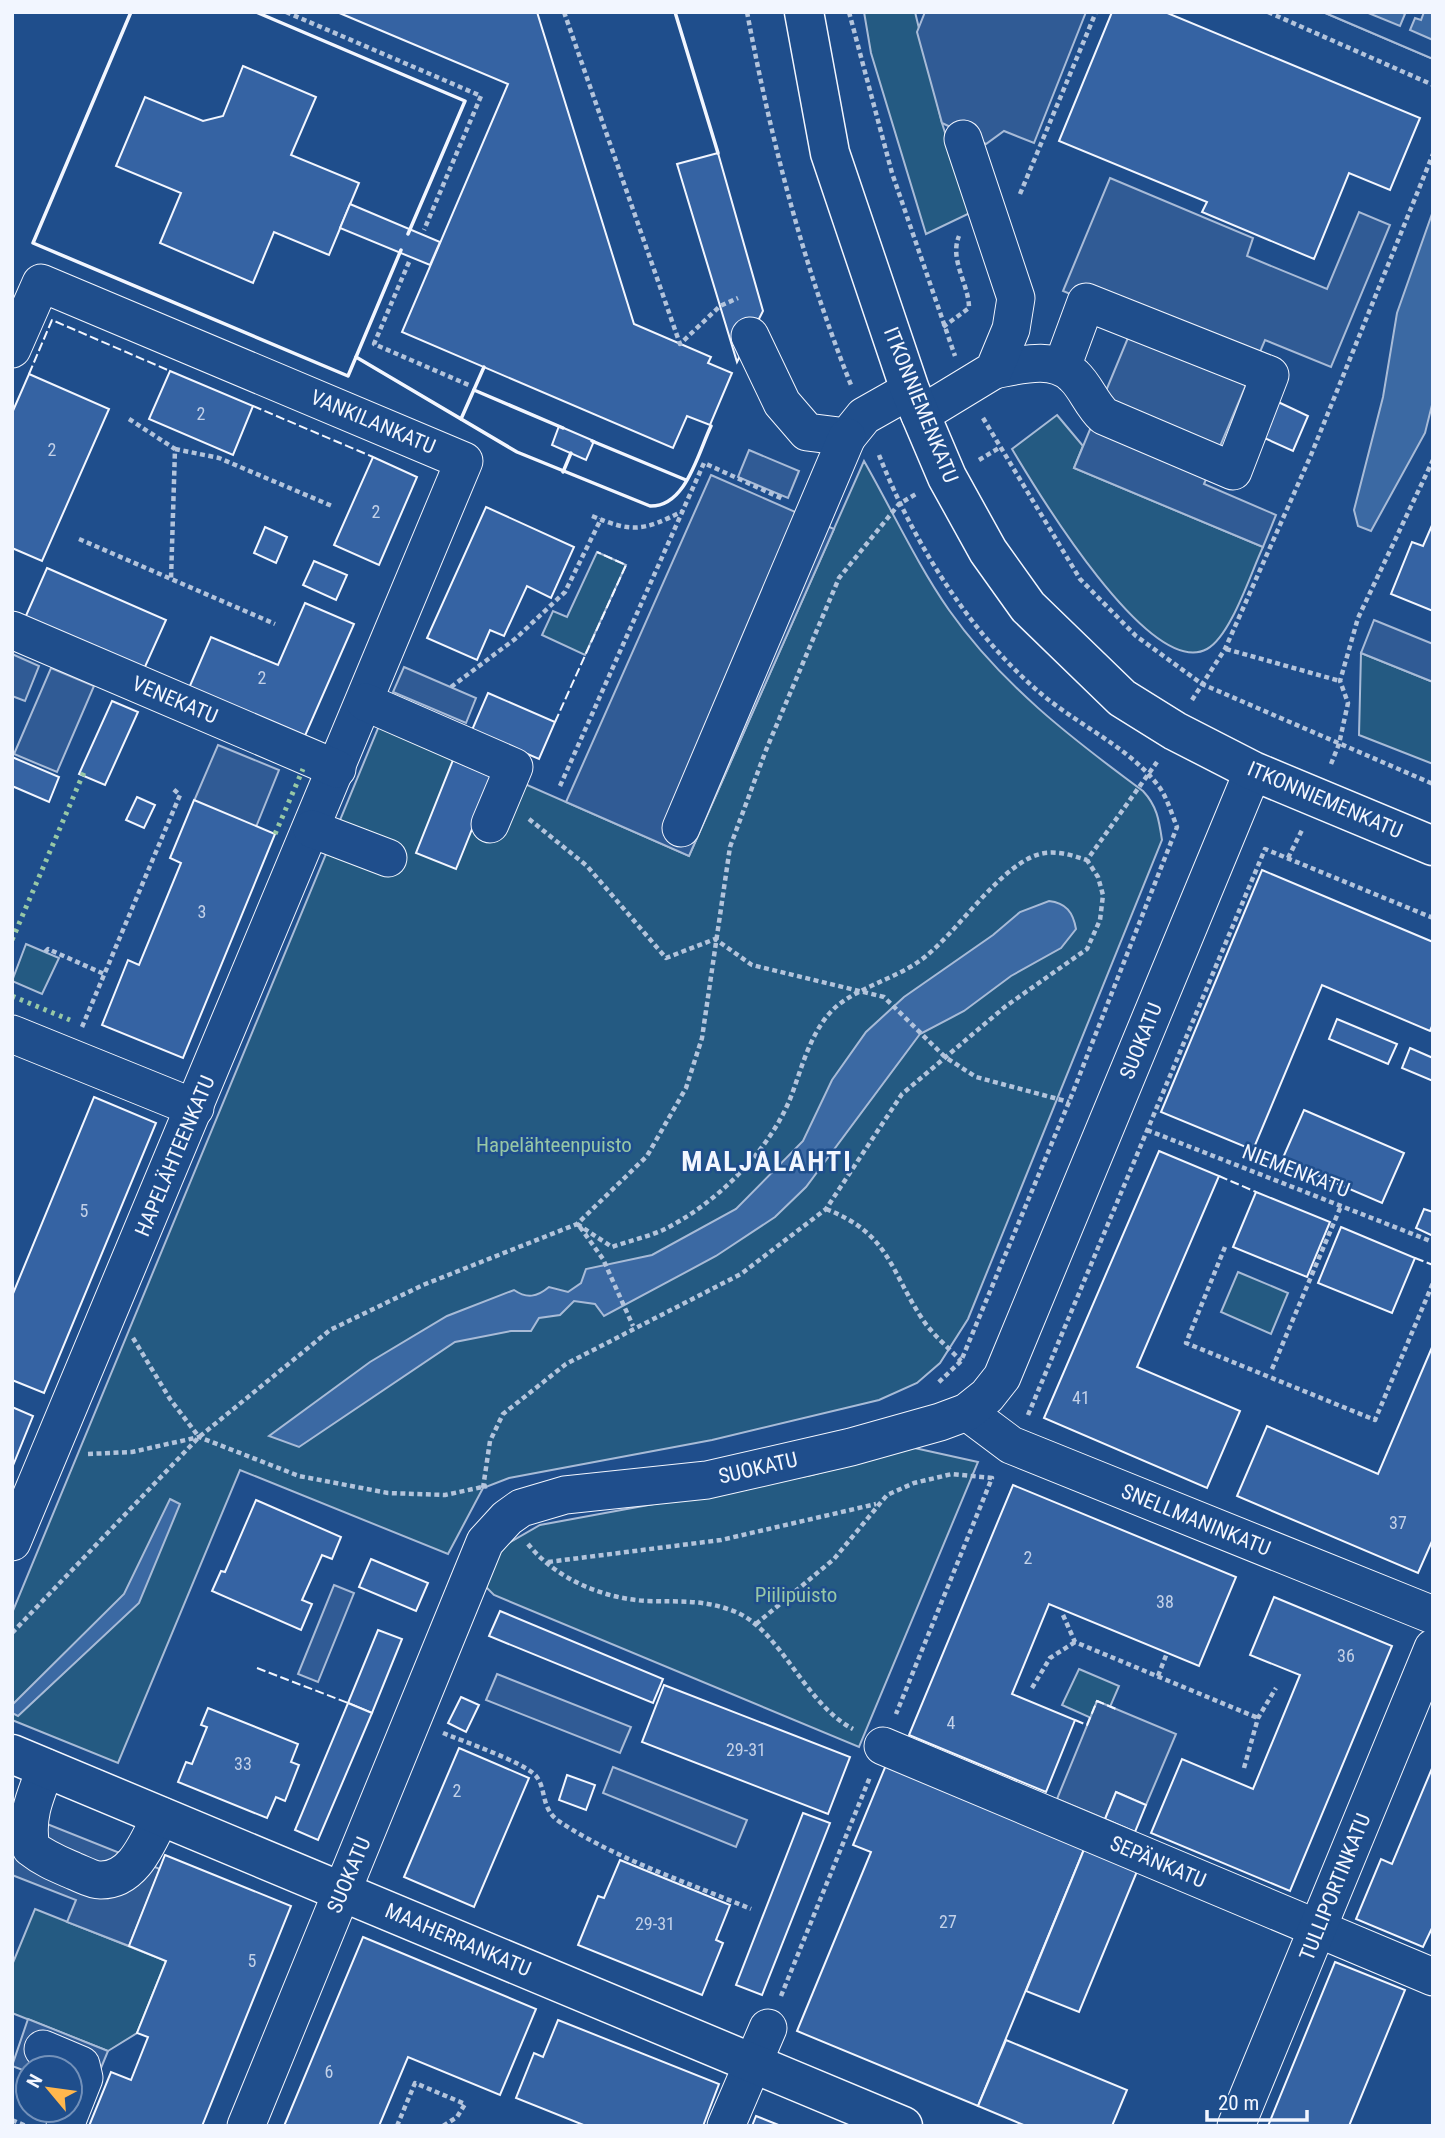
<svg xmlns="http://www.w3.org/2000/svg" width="1445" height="2138" font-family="'Roboto Condensed',sans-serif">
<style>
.green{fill:#245a82;stroke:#a8bbd7;stroke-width:2}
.parking{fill:#305b95;stroke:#a8bbd7;stroke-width:2}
.water{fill:#3b69a3;stroke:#a8bbd7;stroke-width:2}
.pier{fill:#1f4e8c;stroke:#a8bbd7;stroke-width:2}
.building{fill:#3563a3;stroke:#f2f6ff;stroke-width:2}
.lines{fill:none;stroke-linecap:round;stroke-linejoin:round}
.minor-casing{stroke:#f2f6ff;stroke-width:39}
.major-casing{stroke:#f2f6ff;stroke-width:41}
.path{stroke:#b3c4dc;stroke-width:4.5;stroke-dasharray:5 3.5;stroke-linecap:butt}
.minor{stroke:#1f4e8c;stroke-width:37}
.major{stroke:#1f4e8c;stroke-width:38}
.hedge{stroke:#97c8a6;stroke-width:5;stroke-dasharray:3.5 5;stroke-linecap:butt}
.fence{stroke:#f2f6ff;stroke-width:2;stroke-dasharray:9 3.5;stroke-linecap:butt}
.wall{stroke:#f2f6ff;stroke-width:3.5}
.labels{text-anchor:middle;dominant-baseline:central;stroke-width:5;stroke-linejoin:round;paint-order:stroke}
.number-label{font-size:18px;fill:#c3d1e8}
.street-label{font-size:21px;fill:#f2f6ff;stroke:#1f4e8c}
.park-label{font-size:21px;fill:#97c8a6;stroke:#1f4e8c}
.district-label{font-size:28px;font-weight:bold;letter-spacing:2px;fill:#f2f6ff;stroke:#1f4e8c}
</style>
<rect width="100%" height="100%" fill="#1f4e8c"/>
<g class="green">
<polygon points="864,12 915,12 942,123 970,213 926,234 871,53"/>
<path d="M1057 415 1083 446 1074 468 1263 547C1251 572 1231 636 1207 649 1150 680 1037 491 1012 449Z"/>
<path d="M864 461C892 510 917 564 949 610 1001 684 1071 738 1143 791 1157 806 1159 820 1162 840L968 1319 940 1363 917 1383 879 1400 712 1440 509 1478 483 1488 448 1554 240 1470 118 1763 12 1720V1613L381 721 689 856Z"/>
<polygon points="597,552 626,565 585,655 542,635 553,611 567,617"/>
<polygon points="1361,653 1433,682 1433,764 1359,735"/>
<polygon points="26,944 59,958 42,994 12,981"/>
<polygon points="1238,1272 1288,1293 1271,1334 1221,1312"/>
<polygon points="910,1447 978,1462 859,1747 494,1595 486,1587 500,1548 540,1525 812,1475"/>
<polygon points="1079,1669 1119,1686 1110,1707 1097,1701 1091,1718 1062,1705"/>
<polygon points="35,1909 166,1961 137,2033 108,2051 12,2013 12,1965"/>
</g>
<g class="parking">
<polygon points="925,12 1086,12 1034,143 1004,131 986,144 942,123 917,32"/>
<polygon points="1110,178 1253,238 1247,256 1327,289 1359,212 1390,225 1331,367 1265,340 1204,484 1276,515 1263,547 1074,468 1135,321 1063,291"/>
<polygon points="749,450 799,471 788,498 738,477"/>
<polygon points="711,475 834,529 689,856 566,802"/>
<polygon points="1374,620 1433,644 1433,682 1361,653"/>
<polygon points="12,654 39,666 25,701 12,696"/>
<polygon points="404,667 476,698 466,723 393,692"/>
<polygon points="51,668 94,686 57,772 14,754"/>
<polygon points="218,745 279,770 256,827 194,801"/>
<polygon points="334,1585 354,1593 318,1682 298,1674"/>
<polygon points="497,1674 631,1727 620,1753 486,1700"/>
<polygon points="1097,1701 1176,1734 1146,1805 1116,1792 1105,1819 1057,1799"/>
<polygon points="613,1767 747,1820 736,1847 603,1793"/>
<polygon points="12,1810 160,1869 129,1946 67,1922 76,1900 12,1875"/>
<polygon points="28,2019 108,2051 89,2097 70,2068 28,2068 28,2072 12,2066"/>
</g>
<g class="water">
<polygon points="1323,12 1433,12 1433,59"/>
<polygon points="1433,211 1433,401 1425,433 1371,531 1358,526 1354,510 1383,397 1397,313"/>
<path d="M1049 901C1066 903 1073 912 1076 929L1061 948 1011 976 964 1011 920 1034 806 1187 775 1217 716 1256 604 1316 595 1304 574 1301 560 1315 539 1318 531 1331H511L455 1342 299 1447 269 1436 370 1362 447 1316 514 1290C527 1299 537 1297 549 1287L568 1292 581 1283 586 1269 652 1255 736 1209 803 1141 832 1080 866 1032 904 997 993 935 1020 912Z"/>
<polygon points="170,1499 180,1504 139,1603 18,1716 12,1713 12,1705 124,1594"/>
</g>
<polygon class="pier" points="1323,12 1366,12 1400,26 1405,14 1401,12 1424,12 1421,20 1415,18 1410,30 1433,40 1433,59"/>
<g class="building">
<polygon points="337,12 537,12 634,324 711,357 708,363 732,373 710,425 687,416 673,448 402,332 508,84"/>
<polygon points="1112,12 1165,12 1420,118 1390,190 1349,173 1314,259 1202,212 1207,202 1059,141"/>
<polygon points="243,66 316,97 291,155 359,183 329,255 274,232 253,283 160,243 181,193 116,166 145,97 203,121 223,116"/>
<polygon points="718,153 763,311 737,362 677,164"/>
<polygon points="350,204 440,242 430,265 340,228"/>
<polygon points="170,371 253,406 233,455 149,419"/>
<polygon points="29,374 109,409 42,561 12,548 12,413"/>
<polygon points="1276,401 1308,416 1293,451 1260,436"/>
<polygon points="559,426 594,441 586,460 552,445"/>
<polygon points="373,457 417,477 379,565 334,545"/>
<polygon points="486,507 574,547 551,598 527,586 504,636 490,630 477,660 427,638"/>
<polygon points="1433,523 1433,611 1391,594 1412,542 1423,546"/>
<polygon points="265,527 287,537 276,563 254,553"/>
<polygon points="314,561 347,575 336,600 303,585"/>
<polygon points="47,568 166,620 144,669 25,618"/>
<polygon points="305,603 354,624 304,738 189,688 211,637 278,665"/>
<polygon points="488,693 555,722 539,759 472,730"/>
<polygon points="112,701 138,712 105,785 79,774"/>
<polygon points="12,757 59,777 49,802 12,786"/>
<polygon points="453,760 493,777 456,869 416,853"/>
<polygon points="137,797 155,805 144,828 126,820"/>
<polygon points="194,800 275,834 183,1058 102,1025 128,960 139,965 181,863 170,858"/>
<polygon points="1262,870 1433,942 1433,1024 1430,1031 1322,985 1253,1150 1161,1112"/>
<polygon points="1337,1019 1397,1044 1388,1064 1329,1039"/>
<polygon points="1410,1048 1433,1058 1433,1081 1402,1068"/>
<polygon points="94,1097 156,1123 44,1393 12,1380 12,1296"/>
<polygon points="1304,1110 1404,1153 1382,1203 1282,1160"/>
<polygon points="1159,1151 1219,1176 1137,1367 1240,1411 1207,1488 1044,1418"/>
<polygon points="1256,1192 1330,1222 1307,1277 1233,1247"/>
<polygon points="1424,1209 1433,1212 1433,1236 1416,1228"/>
<polygon points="1341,1227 1415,1258 1392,1313 1318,1283"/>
<polygon points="1433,1345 1433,1539 1418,1573 1237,1496 1267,1426 1378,1474"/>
<polygon points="12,1407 33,1416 12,1468"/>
<polygon points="1013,1485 1236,1577 1199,1666 1049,1604 1012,1694 1075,1720 1046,1792 909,1735"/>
<polygon points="256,1500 341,1537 332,1559 322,1555 302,1600 312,1604 301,1630 212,1591 221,1571 225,1572"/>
<polygon points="371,1559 428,1583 416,1611 359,1587"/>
<polygon points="1274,1597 1392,1646 1290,1891 1151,1833 1182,1759 1253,1789 1300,1675 1250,1655"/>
<polygon points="500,1611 663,1679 653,1703 489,1636"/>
<polygon points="378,1630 402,1639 372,1713 348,1703"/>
<polygon points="664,1685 850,1757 828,1814 642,1742"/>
<polygon points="461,1697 479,1705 466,1732 448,1723"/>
<polygon points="348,1703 372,1713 318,1840 295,1830"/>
<polygon points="208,1708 298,1744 291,1762 299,1765 285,1801 276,1797 267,1818 178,1782 186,1762 192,1764 207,1727 201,1725"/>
<polygon points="459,1748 529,1778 474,1907 404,1877"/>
<polygon points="886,1765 1085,1847 978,2106 797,2031 871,1852 853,1845"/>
<polygon points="1433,1766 1433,1926 1423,1947 1356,1919 1381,1859 1392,1864"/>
<polygon points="567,1775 595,1785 586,1810 559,1800"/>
<polygon points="1116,1792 1146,1805 1135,1832 1105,1819"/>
<polygon points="803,1813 830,1823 762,1995 736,1985"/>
<polygon points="1085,1847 1138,1869 1079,2012 1026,1991"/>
<polygon points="165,1855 291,1906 202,2126 89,2126 111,2072 131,2080 148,2037 137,2033 166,1961 129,1946"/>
<polygon points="620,1860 730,1905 716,1940 723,1943 702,1995 578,1945 598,1896 604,1898"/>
<polygon points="363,1937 536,2009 500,2095 408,2057 379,2126 284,2126"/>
<polygon points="1335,1962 1405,1990 1349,2126 1268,2126"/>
<polygon points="558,2020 719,2084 703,2126 586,2126 516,2098 534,2053 543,2057"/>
<polygon points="1006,2040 1127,2090 1112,2126 1026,2126 978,2106"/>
<polygon points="756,2116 781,2126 752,2126"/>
</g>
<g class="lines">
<defs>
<g id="minor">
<polyline points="750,336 782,403 807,432 847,437 864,416 910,390"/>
<polyline points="12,349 41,283 464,461 12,1542"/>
<path d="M994 370C1020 365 1054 355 1074 376 1086 387 1091 404 1104 416L1233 471 1270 375 1086 302 1062 367"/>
<polyline points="920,415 994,370 1011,329 1016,298 963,139"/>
<polyline points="12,630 337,769"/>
<polyline points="365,702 514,767 490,824"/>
<polyline points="681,828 847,437"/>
<polyline points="312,829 388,858"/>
<polyline points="12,1034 195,1108"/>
<polyline points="967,1412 1011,1445 1433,1615"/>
<polyline points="883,1746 1433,1977"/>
<path d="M46 1768C35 1796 25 1818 31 1848 45 1859 58 1864 74 1871 82 1874 92 1880 100 1880 134 1881 148 1841 161 1816"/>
<polyline points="43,2049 81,2065 84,2078 65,2126"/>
<polyline points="246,2126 485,1542 507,1518 521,1508 565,1495 707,1480 851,1447 940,1422 967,1412 987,1396 1002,1377 1253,771"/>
<polyline points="726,2126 768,2028"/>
<polyline points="1236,2126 1433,1648"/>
</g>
<g id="major">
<polyline points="804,12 830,153 910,390 947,477 988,551 1028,607 1122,698 1175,731 1253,771 1433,846"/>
<polyline points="12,1754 903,2126"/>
</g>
</defs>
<use href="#minor" class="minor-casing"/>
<use href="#major" class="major-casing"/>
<g class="path">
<polyline points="286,12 481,96 424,230"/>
<polyline points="564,12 680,344 720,306 738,298"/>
<path d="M747 12C771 139 803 265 851 385"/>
<polyline points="849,12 892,173 955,356"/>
<polyline points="1268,12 1433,85"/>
<polyline points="1020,194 1096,12"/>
<polyline points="409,262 374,344 471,386"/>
<path d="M943 327 969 308C969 284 949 260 959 236"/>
<polyline points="983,418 1080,579 1136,636 1202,684 1433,784"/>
<polyline points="129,419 175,449 171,579"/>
<polyline points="175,449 219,458 332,506"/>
<path d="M879 455C913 541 968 631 1039 692 1077 725 1130 747 1160 788 1168 800 1172 815 1177 827L1069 1102 961 1361 938 1383"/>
<polyline points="979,460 999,448"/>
<path d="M592 516C633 533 643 531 683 511"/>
<polyline points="79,539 275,624"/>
<polyline points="1226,649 1340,681"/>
<polyline points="451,687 515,639 565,592 601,519"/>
<polyline points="1192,700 1225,649 1311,455 1433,154"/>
<polyline points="1331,764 1339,744 1348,703 1340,681 1358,618 1433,460"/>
<polyline points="560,786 704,463 783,499"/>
<polyline points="529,819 587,866 666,958 715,939 752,965 884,997 945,1057 976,1077 1069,1102"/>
<polyline points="1288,858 1302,830"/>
<polyline points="45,952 48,949 104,974"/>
<polyline points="82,1027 180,795 172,788"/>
<polyline points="1147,1130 1433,1242"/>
<path d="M826 1209C890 1234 889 1269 923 1320 933 1335 949 1348 961 1361"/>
<path d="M577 1224 612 1247C629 1241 647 1237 663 1230 716 1204 771 1150 792 1094 803 1064 812 1027 838 1005 861 987 893 979 918 962 956 937 1002 859 1045 853 1060 851 1074 856 1087 860L1157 762"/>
<polyline points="580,1227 603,1259 633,1326"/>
<polyline points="1225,1247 1186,1343 1375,1420 1433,1283"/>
<polyline points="133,1338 170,1399 199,1437"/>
<polyline points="1272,1369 1341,1206"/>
<polyline points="1028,1415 1265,849 1433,918"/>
<polyline points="88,1454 132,1452 199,1437 299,1476 388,1493 445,1495 487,1486"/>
<polyline points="483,1488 490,1441 503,1414 566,1364 741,1274 826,1209 902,1094 1006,1006 1087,949 1100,920 1103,895 1098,877 1087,860"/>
<path d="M528 1544C556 1579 602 1598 646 1601 679 1602 704 1599 736 1612 781 1631 805 1704 853 1729"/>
<polyline points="548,1562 721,1540 876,1504"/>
<polyline points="1063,1615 1075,1642 1258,1718"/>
<polyline points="756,1624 834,1559 887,1495 914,1483 952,1474 992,1478 896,1714"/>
<polyline points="12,1633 199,1437 330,1330 423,1285 577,1224 647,1156 686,1088 702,1038 730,847 766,750 839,578 899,504 916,494"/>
<polyline points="1158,1676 1167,1653"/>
<polyline points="1032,1688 1050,1658 1075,1642"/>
<path d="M443 1733C462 1741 524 1762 536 1776 547 1789 540 1809 560 1822 618 1860 687 1882 751 1909"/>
<polyline points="1244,1768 1258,1718 1276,1688"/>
<polyline points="781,1996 870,1777"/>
<polyline points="12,2120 26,2126"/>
<polyline points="397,2126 415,2083 465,2104 457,2117 443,2126"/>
</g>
<use href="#minor" class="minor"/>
<use href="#major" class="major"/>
<g class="hedge">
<polyline points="275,834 303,769"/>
<polyline points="12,940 84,772"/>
<polyline points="12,996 70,1020"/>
</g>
<g class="fence">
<polyline points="29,374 52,320 170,371"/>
<polyline points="253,406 373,457"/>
<polyline points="555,722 626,565 597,552"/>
<polyline points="1219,1176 1256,1192"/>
<polyline points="1415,1258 1433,1265"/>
<polyline points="257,1668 348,1703"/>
<polyline points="1075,1720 1087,1725 1097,1701 1116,1709"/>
</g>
<g class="wall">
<polyline points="131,12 33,243 348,376 401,250"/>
<polyline points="256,12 465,101 408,234"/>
<polyline points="675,12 718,153"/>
<path d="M356 357 517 452 650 506C686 507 698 453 711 426"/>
<polyline points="474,390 563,428"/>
<polyline points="461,419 484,367"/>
<polyline points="592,441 686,480"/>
<polyline points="563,472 571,453"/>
</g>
</g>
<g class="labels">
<g class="number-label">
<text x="201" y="413">2</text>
<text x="52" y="449">2</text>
<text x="376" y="511">2</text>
<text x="262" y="677">2</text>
<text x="202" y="911">3</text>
<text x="84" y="1210">5</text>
<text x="1081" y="1397">41</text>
<text x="1398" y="1522">37</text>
<text x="1028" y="1557">2</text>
<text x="1165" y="1601">38</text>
<text x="1346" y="1655">36</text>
<text x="951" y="1722">4</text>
<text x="746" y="1749">29-31</text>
<text x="243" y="1763">33</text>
<text x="457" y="1790">2</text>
<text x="948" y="1921">27</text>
<text x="655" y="1923">29-31</text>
<text x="252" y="1960">5</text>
<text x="329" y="2071">6</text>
</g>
<g class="street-label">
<text transform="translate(921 405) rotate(68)">ITKONNIEMENKATU</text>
<text transform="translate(373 422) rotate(23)">VANKILANKATU</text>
<text transform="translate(175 700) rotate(23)">VENEKATU</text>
<text transform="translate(1325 800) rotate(23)">ITKONNIEMENKATU</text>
<text transform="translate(1141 1041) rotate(-68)">SUOKATU</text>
<text transform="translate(175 1156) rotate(-67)">HAPELÄHTEENKATU</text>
<text transform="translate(1296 1171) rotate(21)">NIEMENKATU</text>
<text transform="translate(758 1468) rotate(-13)">SUOKATU</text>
<text transform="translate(1196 1520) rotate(22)">SNELLMANINKATU</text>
<text transform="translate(1158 1862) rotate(23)">SEPÄNKATU</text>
<text transform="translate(349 1875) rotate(-67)">SUOKATU</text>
<text transform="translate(1335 1887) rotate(-68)">TULLIPORTINKATU</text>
<text transform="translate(458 1940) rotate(23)">MAAHERRANKATU</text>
</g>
<g class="park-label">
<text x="554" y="1145">Hapelähteenpuisto</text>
<text x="796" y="1595">Piilipuisto</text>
</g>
<g class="district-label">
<text x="767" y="1161">MALJALAHTI</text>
</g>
</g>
<rect width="1445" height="2138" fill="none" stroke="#f2f6ff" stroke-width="28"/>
<g transform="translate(49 2089) rotate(299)"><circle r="33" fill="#1f4e8c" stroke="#7391ba" stroke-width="2"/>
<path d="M0-5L12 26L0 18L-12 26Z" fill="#ffb74d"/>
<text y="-10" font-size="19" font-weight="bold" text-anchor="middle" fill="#f2f6ff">N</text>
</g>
<path d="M1207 2110v10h100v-10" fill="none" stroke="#f2f6ff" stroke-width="3.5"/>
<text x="1218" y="2110" font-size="21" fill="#f2f6ff" stroke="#1f4e8c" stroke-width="5" paint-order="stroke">20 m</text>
</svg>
